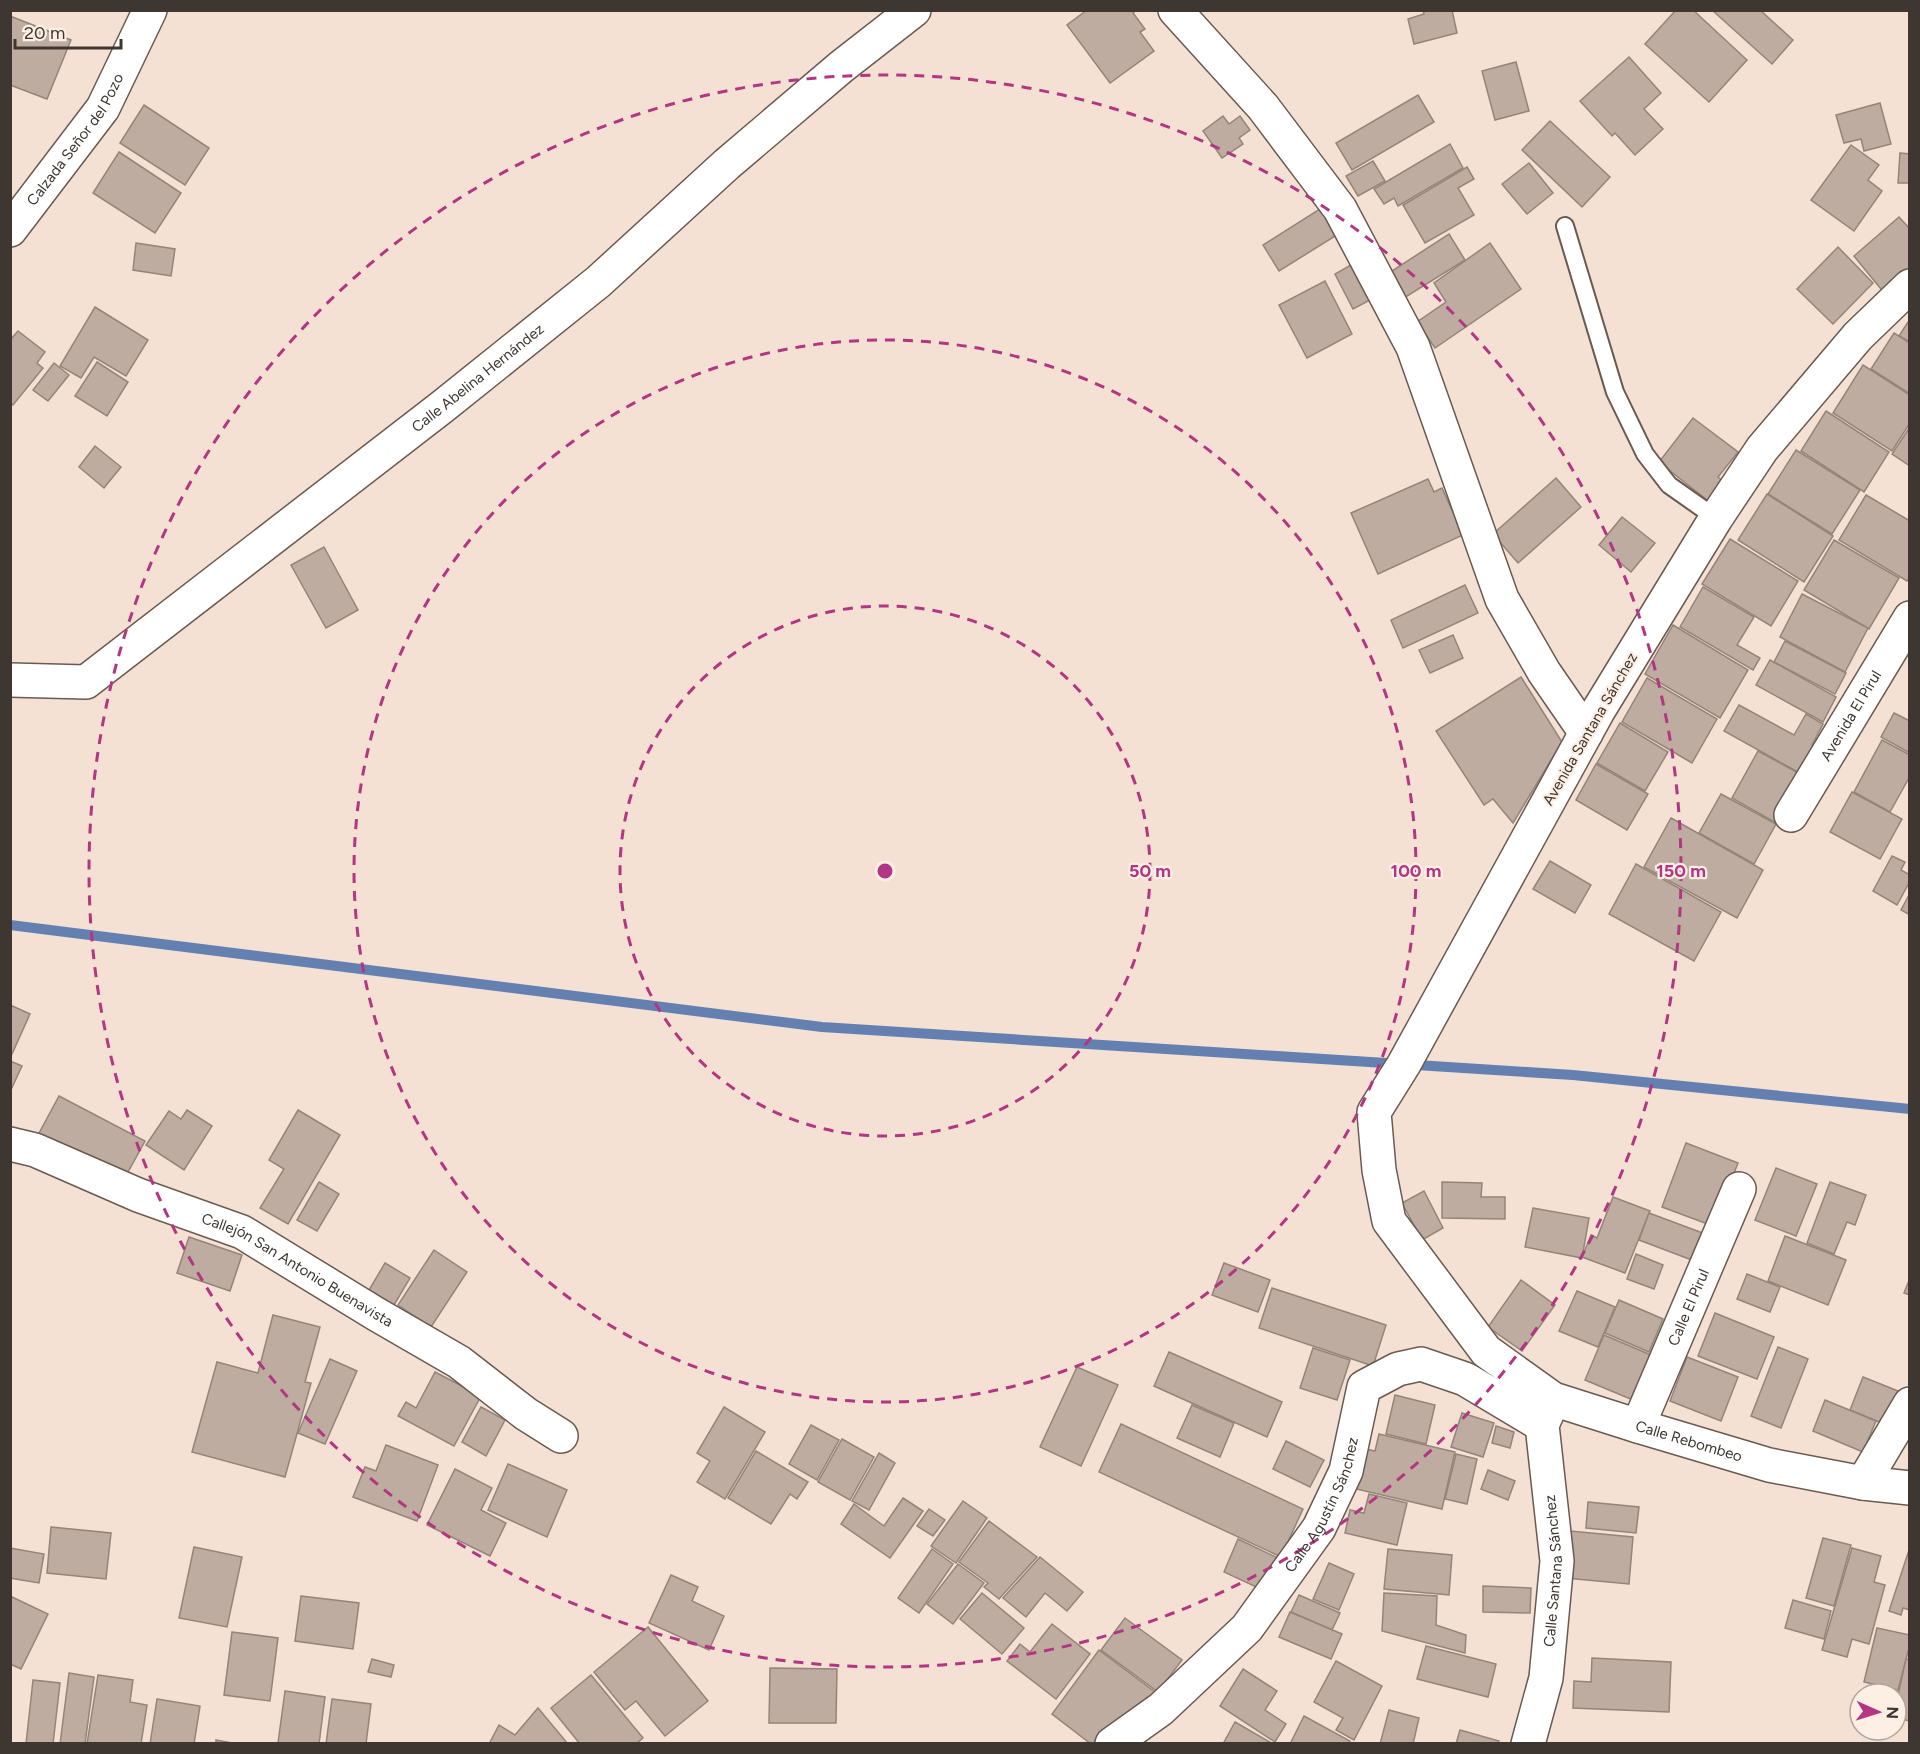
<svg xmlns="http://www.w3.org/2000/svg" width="1920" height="1754" font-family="Figtree,sans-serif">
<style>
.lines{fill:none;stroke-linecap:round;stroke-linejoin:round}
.stream{stroke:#6380b0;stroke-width:10}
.building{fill:#beaca0;stroke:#958478;stroke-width:1.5}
.service-casing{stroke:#6a5a4f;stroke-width:20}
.minor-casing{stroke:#6a5a4f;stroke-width:36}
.tertiary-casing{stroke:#6a5a4f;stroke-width:36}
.service{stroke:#fff;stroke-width:16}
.minor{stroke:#fff;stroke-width:33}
.tertiary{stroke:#fff;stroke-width:33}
.ring{fill:none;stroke:#b33584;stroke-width:3;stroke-dasharray:10 8}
.labels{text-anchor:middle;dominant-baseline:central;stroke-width:4.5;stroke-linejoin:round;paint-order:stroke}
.street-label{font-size:15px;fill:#3e3731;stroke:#feefe4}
.centre{fill:#b33584;stroke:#feefe4;stroke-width:3}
.ring-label{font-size:18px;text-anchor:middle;font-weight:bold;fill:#b33584;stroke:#feefe4;stroke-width:4.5;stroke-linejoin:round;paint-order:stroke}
</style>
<rect width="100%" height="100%" fill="#f4e1d3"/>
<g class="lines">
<polyline class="stream" points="10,925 822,1027 1573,1075 1910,1109"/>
</g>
<g class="building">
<polygon points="1087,10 1136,10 1133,13 1145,29 1140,32 1154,51 1110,83 1067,25"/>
<polygon points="1423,10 1452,10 1457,33 1414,44 1408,19 1424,14"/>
<polygon points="1676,10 1693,10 1747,60 1709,102 1645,44"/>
<polygon points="1712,10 1760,10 1793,40 1772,64"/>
<polygon points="10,16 71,40 47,99 10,85"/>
<polygon points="1629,57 1661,93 1644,109 1663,129 1635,155 1615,133 1612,136 1580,101"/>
<polygon points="1516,62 1529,111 1495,120 1482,71"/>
<polygon points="1418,95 1434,122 1352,170 1336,143"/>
<polygon points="1880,103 1891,144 1864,151 1861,139 1844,143 1836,115"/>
<polygon points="144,105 209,148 185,185 120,143"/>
<polygon points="1223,116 1229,124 1240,116 1250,130 1239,138 1243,144 1222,158 1203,131"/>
<polygon points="1550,121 1610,177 1582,207 1522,150"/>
<polygon points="1450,144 1463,168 1398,206 1394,198 1384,204 1374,189"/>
<polygon points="1851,145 1879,165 1868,180 1882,191 1854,231 1811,200"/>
<polygon points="119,152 181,193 155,233 93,193"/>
<polygon points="1900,153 1910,154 1910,183 1898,183"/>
<polygon points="1373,161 1385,181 1358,196 1346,176"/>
<polygon points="1529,163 1553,193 1527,214 1502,184"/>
<polygon points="1467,167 1474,179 1458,188 1474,215 1425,243 1403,205"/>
<polygon points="1323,207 1340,233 1279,271 1263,245"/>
<polygon points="1899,217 1910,229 1910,273 1885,294 1854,256"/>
<polygon points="1449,234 1465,260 1404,298 1389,273"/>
<polygon points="136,243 175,249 171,276 133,270"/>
<polygon points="1490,243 1521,289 1435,348 1417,322 1446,302 1434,283"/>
<polygon points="1838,247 1873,283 1833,324 1797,289"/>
<polygon points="1356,262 1374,298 1353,309 1335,274"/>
<polygon points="1325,281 1352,334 1307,358 1279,305"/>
<polygon points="95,307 148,340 126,376 94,357 81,378 60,366"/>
<polygon points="1910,319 1910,342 1899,336"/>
<polygon points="18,331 45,352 37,363 43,368 13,405 10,402 10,340"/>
<polygon points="1894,333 1910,343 1910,394 1871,369"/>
<polygon points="97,362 128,382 107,416 75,396"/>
<polygon points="54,363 69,375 48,401 33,390"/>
<polygon points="1863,365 1910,395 1910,423 1892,451 1833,413"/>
<polygon points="1826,411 1889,452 1864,492 1801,451"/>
<polygon points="1693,418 1738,452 1718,477 1727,485 1712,504 1659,462"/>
<polygon points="1910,427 1910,466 1892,454"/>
<polygon points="95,446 121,467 104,488 79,467"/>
<polygon points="1796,450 1860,490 1832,534 1768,494"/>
<polygon points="1556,478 1581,507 1518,563 1493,534"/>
<polygon points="1428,479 1434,492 1442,488 1463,535 1378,574 1351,513"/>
<polygon points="1767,494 1833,536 1804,582 1738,540"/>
<polygon points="1866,495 1910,521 1910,577 1907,581 1839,540"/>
<polygon points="1622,517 1655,543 1631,572 1599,545"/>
<polygon points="1730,539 1798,581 1771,626 1702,584"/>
<polygon points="1834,540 1899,578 1869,629 1804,590"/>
<polygon points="324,547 358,610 326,628 291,565"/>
<polygon points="1465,585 1478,613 1403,648 1391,620"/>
<polygon points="1703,587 1754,617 1737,645 1760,658 1753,670 1680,627"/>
<polygon points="1802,594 1868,628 1845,672 1780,637"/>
<polygon points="1673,625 1748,670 1720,718 1645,674"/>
<polygon points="1453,635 1463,658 1430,673 1419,650"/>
<polygon points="1785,641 1846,673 1835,694 1774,662"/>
<polygon points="1770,660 1836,697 1823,722 1756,685"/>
<polygon points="1521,677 1562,742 1513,823 1493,799 1484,805 1436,731"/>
<polygon points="1647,678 1717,719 1692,763 1622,722"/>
<polygon points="1739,705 1794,735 1806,714 1823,724 1812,745 1819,749 1805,776 1724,731"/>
<polygon points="1894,713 1910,721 1910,753 1881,737"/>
<polygon points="1620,723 1668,752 1645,791 1597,763"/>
<polygon points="1882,740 1910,755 1910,776 1890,812 1854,792"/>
<polygon points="1758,751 1802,775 1776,823 1732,798"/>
<polygon points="1596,764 1648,794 1627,830 1576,800"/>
<polygon points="1852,792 1902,819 1880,859 1830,832"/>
<polygon points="1721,794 1776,824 1754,864 1699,833"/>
<polygon points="1671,818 1763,870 1737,918 1644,867"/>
<polygon points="1892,856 1905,862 1901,870 1910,875 1910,881 1897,905 1873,891"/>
<polygon points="1550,861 1591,885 1575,913 1533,889"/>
<polygon points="1636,864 1721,912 1694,961 1609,914"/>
<polygon points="1910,893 1910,915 1901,910"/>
<polygon points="10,1005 30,1014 12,1054 10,1053"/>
<polygon points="10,1061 22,1066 10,1092"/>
<polygon points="59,1096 145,1141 122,1183 37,1137"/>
<polygon points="187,1110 212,1126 184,1170 146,1145 169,1111 181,1119"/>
<polygon points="298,1110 340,1135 288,1224 260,1208 284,1169 269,1160"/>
<polygon points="1686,1143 1738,1163 1713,1226 1662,1207"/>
<polygon points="1776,1168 1817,1184 1796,1236 1755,1220"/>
<polygon points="319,1182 339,1194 317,1231 297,1220"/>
<polygon points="1442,1182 1482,1183 1481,1197 1505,1197 1505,1219 1442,1218"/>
<polygon points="1830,1182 1866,1195 1855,1225 1847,1222 1834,1254 1807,1243"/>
<polygon points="1424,1191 1443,1228 1422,1240 1402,1203"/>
<polygon points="1613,1197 1650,1211 1625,1273 1582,1257 1591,1235 1597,1238"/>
<polygon points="1533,1208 1589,1218 1582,1258 1525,1247"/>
<polygon points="1649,1213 1708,1235 1697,1262 1639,1240"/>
<polygon points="1785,1236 1846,1260 1828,1305 1768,1281"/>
<polygon points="189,1237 242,1255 230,1291 177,1273"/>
<polygon points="434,1250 467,1272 431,1327 398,1305"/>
<polygon points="1636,1254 1663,1265 1654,1289 1627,1279"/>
<polygon points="385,1263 410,1278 394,1305 369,1290"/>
<polygon points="1224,1263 1270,1280 1258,1312 1212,1295"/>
<polygon points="1747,1274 1780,1287 1770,1312 1737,1299"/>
<polygon points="1910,1278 1910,1295 1904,1293"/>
<polygon points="1521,1280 1555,1305 1522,1351 1488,1327"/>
<polygon points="1272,1288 1386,1325 1373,1366 1259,1328"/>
<polygon points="1577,1291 1615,1307 1598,1347 1559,1331"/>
<polygon points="1619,1300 1663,1319 1649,1352 1605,1333"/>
<polygon points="1715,1313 1774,1337 1757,1379 1698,1356"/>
<polygon points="273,1315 320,1327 305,1382 311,1383 285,1477 192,1452 217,1362 258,1373"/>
<polygon points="1604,1335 1651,1355 1633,1400 1585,1380"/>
<polygon points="1778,1347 1808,1359 1781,1428 1751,1416"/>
<polygon points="1313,1348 1350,1360 1337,1400 1300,1388"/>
<polygon points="1169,1352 1282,1402 1267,1437 1154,1386"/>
<polygon points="1687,1357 1738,1377 1721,1421 1670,1401"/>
<polygon points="330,1359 357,1371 325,1444 298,1433"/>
<polygon points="1077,1367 1118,1385 1081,1466 1040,1447"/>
<polygon points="435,1372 481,1396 454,1446 398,1416 406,1402 416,1408"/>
<polygon points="1863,1377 1898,1391 1884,1424 1850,1410"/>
<polygon points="1395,1395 1435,1405 1426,1444 1386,1434"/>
<polygon points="1825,1400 1876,1421 1863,1452 1813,1431"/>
<polygon points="1192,1405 1234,1423 1220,1457 1177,1438"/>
<polygon points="481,1407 505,1420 486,1456 462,1442"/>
<polygon points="724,1407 765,1432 725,1499 697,1482 710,1461 697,1453"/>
<polygon points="1462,1413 1494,1423 1483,1457 1451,1447"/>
<polygon points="1121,1424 1303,1509 1281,1557 1099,1472"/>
<polygon points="811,1425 839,1440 817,1480 789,1464"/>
<polygon points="1496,1426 1514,1432 1510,1448 1492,1443"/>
<polygon points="1379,1434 1455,1452 1442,1509 1352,1488 1361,1448 1375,1451"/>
<polygon points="842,1439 874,1457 850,1500 818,1482"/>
<polygon points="1286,1441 1324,1460 1310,1487 1273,1469"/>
<polygon points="386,1445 438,1465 417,1521 353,1497 365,1467 376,1471"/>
<polygon points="756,1451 808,1482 797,1499 790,1494 771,1524 728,1498"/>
<polygon points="879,1453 895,1463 869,1510 852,1501"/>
<polygon points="1456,1454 1477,1459 1467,1504 1445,1499"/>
<polygon points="508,1464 567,1490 547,1537 488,1510"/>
<polygon points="455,1469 492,1488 481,1510 506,1523 490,1556 427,1525"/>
<polygon points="1488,1470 1515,1481 1508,1500 1481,1489"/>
<polygon points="1369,1494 1407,1503 1397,1545 1345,1533 1350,1510 1364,1513"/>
<polygon points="903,1498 923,1511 890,1558 841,1524 854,1504 884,1526"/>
<polygon points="963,1501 987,1518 956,1563 931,1546"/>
<polygon points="1588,1502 1639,1507 1636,1533 1586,1528"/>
<polygon points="929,1509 945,1520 933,1536 917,1526"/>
<polygon points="989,1521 1037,1557 999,1599 984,1587 988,1583 959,1562"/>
<polygon points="51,1527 111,1533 106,1579 47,1573"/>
<polygon points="1570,1531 1633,1537 1629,1584 1566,1578"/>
<polygon points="1823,1538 1851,1545 1834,1606 1806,1598"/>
<polygon points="1238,1539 1282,1560 1267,1592 1224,1572"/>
<polygon points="194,1547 242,1557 227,1627 179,1618"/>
<polygon points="1910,1547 1910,1610 1903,1608 1901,1615 1889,1611"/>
<polygon points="10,1548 44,1554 39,1583 10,1578"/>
<polygon points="1852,1548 1881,1556 1874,1582 1885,1585 1869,1644 1852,1639 1847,1657 1822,1650"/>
<polygon points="932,1549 953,1564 919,1613 898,1598"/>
<polygon points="1388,1549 1452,1555 1449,1595 1384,1589"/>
<polygon points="1040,1557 1083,1592 1067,1611 1045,1593 1026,1617 1003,1598"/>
<polygon points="1329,1563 1354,1574 1339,1610 1313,1599"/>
<polygon points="958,1564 984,1583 953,1624 927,1604"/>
<polygon points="671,1575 698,1587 692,1601 724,1616 709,1650 649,1623"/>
<polygon points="1483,1586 1531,1588 1530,1613 1483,1612"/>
<polygon points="982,1593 1024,1628 1002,1654 960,1619"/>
<polygon points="1384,1593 1437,1596 1436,1625 1466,1635 1465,1653 1382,1631"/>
<polygon points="1299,1595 1340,1613 1332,1630 1291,1612"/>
<polygon points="10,1596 48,1614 21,1669 10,1664"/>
<polygon points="301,1596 359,1603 353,1649 295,1641"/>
<polygon points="1793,1600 1831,1611 1824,1639 1785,1628"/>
<polygon points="1290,1612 1342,1634 1331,1659 1279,1637"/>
<polygon points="1125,1618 1182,1660 1158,1692 1101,1650"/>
<polygon points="1052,1624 1090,1654 1056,1699 1007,1661 1020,1644 1030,1652"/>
<polygon points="648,1627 708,1701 665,1736 636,1701 625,1710 594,1672"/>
<polygon points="1877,1628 1910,1635 1910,1644 1898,1690 1864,1682"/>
<polygon points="232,1632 278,1638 270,1701 224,1695"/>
<polygon points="1426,1646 1496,1664 1488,1697 1417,1679"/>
<polygon points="1099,1650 1155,1692 1097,1744 1091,1744 1052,1714"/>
<polygon points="1592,1658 1671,1662 1669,1712 1573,1708 1574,1681 1591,1682"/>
<polygon points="372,1659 394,1665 391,1677 368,1672"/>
<polygon points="1906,1659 1910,1660 1910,1721 1896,1718 1896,1704"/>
<polygon points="1336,1661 1382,1686 1354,1740 1336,1730 1343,1718 1314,1702"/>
<polygon points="770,1668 837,1669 836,1723 769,1723"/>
<polygon points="1243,1669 1277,1691 1265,1710 1286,1724 1275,1742 1220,1706"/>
<polygon points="69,1673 94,1677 85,1744 60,1744"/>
<polygon points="98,1675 133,1680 130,1702 147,1705 141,1744 87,1744"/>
<polygon points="591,1675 643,1738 636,1744 580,1744 551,1708"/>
<polygon points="33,1680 60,1683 53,1744 26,1744"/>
<polygon points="285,1691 325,1697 319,1744 278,1743"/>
<polygon points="157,1699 200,1706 194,1744 150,1744"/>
<polygon points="332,1699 371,1704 366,1744 326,1744"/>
<polygon points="538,1708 568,1744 489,1744 499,1725 515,1735"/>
<polygon points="1389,1710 1419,1718 1413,1744 1380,1744"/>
<polygon points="1304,1716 1350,1741 1349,1744 1290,1744"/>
<polygon points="1235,1722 1273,1744 1223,1744"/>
<polygon points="1460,1730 1499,1741 1498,1744 1456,1744"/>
<polygon points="216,1740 238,1744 216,1744"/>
</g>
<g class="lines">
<defs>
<polyline id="service" points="1565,226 1615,392 1645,454 1669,485 1716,518"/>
<g id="minor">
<polyline points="1175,10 1263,107 1340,209 1413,347 1502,599 1544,672 1586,733"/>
<path id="s1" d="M1910 286 1858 336 1762 449 1716 518 1598 711 1404 1064 1374 1112 1379 1170 1389 1221 1486 1351 1553 1399 1638 1426 1769 1465 1863 1483 1910 1488"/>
<path id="s2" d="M10 680 86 682 442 407 598 282 727 164 841 67 914 10"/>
<path id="s3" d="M1791 815 1910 618"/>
<path id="s4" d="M10 1144 35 1150 138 1195 242 1232 376 1314 459 1362 526 1414 561 1436"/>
<path id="s5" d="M1638 1426 1739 1189"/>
<polyline points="1863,1483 1910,1404"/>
<path id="s6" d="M1112 1744 1161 1709 1247 1628 1319 1528 1346 1471 1364 1387 1398 1369 1421 1364 1465 1379 1542 1425"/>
<path id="s7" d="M1528 1744 1546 1678 1557 1561 1542 1425 1550 1407"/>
</g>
<g id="tertiary">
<path id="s8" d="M10 230 103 108 150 10"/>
</g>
</defs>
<use href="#service" class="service-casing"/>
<use href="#minor" class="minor-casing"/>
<use href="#tertiary" class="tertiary-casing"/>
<use href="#service" class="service"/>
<use href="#minor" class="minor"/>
<use href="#tertiary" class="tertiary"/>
</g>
<g class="ring">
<circle cx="885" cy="871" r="265"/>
<circle cx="885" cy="871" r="531"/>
<circle cx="885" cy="871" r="796"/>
</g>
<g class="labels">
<g class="street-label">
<text stroke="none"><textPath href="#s8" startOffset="112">Calzada Señor del Pozo</textPath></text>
<text stroke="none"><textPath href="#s2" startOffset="572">Calle Abelina Hernández</textPath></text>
<text stroke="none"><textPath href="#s3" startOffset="116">Avenida El Pirul</textPath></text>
<text transform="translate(1590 729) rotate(-60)">Avenida Santana Sánchez</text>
<text stroke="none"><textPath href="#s4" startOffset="315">Callejón San Antonio Buenavista</textPath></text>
<text stroke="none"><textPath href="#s5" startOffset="129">Calle El Pirul</textPath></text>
<text stroke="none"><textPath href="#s1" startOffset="1486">Calle Rebombeo</textPath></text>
<text stroke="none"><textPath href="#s6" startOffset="324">Calle Agustín Sánchez</textPath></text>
<text stroke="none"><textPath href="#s7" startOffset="176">Calle Santana Sánchez</textPath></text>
</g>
</g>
<circle cx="885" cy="871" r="9" class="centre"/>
<g class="ring-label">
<text x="1150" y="877">50 m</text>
<text x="1416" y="877">100 m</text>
<text x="1681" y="877">150 m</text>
</g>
<rect width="1920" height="1754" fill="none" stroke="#3e3731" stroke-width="24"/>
<g transform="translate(1878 1712) rotate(93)"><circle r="28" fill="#feefe4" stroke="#b1a59c" stroke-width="1.5"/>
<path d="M0-4.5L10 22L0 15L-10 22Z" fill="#b33584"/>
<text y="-9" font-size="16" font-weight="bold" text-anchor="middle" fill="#3e3731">N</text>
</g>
<path d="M15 39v9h106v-9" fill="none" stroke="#3e3731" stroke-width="3"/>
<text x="24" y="39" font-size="18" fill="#3e3731" stroke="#feefe4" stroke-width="4.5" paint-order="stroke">20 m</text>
</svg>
